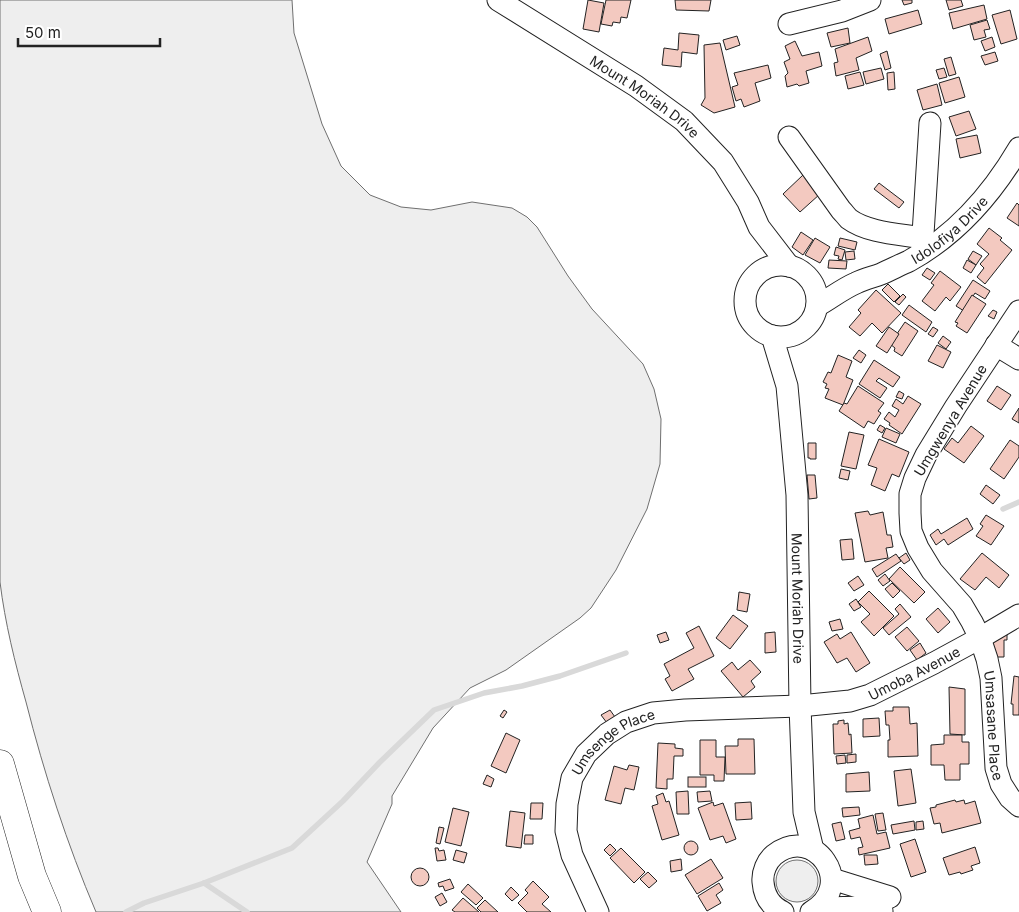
<svg xmlns="http://www.w3.org/2000/svg" width="1019" height="912" font-family="Inter,sans-serif">
<style>
.green{fill:#eee;stroke:#6f6f6f}
.lines{fill:none;stroke-linecap:round;stroke-linejoin:round}
.stream{stroke:#d9d9d9;stroke-width:5.5}
.building{fill:#f3c9c0;stroke:#222}
.minor-casing{stroke:#222;stroke-width:23}
.major-casing{stroke:#222;stroke-width:29}
.minor{stroke:#fff;stroke-width:21}
.major{stroke:#fff;stroke-width:28}
.labels{text-anchor:middle;dominant-baseline:central;stroke-width:4;stroke-linejoin:round;paint-order:stroke}
.street-label{font-size:14px;fill:#222;stroke:#fff}
</style>
<rect width="100%" height="100%" fill="#fff"/>
<g class="green">
<path d="M0 0H292L294 33 322 124 341 166 370 195 401 207 431 210 472 202 512 208 527 217 537 227 568 276 592 309 643 364 654 389 661 419 660 464 647 509 616 570 591 608 580 618 506 670 470 688 433 728 392 796V804L367 862 401 912H96C67 844 44 773 26 702 15 663 5 623 0 582Z"/>
<circle cx="797" cy="881" r="21"/>
</g>
<g class="lines">
<g class="stream">
<polyline points="1003,509 1019,502"/>
<polyline points="204,883 247,912"/>
<polyline points="126,912 144,903 204,883 292,848 343,801 379,763 434,710 484,693 522,686 560,676 626,653"/>
</g>
</g>
<g class="building">
<polygon points="588,0 604,3 599,32 583,29"/>
<polygon points="606,0 631,0 627,18 621,17 620,23 613,22 612,26 601,24"/>
<polygon points="675,0 711,0 709,11 676,10"/>
<polygon points="902,0 912,0 912,3 904,5"/>
<polygon points="946,0 961,0 963,6 949,10"/>
<polygon points="984,5 987,19 953,29 949,13"/>
<polygon points="918,10 922,24 889,34 885,19"/>
<polygon points="1010,10 1017,39 1001,44 992,15"/>
<polygon points="987,20 990,29 984,30 986,37 974,40 970,25"/>
<polygon points="848,28 850,43 831,47 827,33"/>
<polygon points="679,33 699,35 697,54 682,52 681,67 662,65 664,48 678,50"/>
<polygon points="737,36 740,45 726,50 723,40"/>
<polygon points="868,37 872,51 856,58 859,70 836,76 834,63 838,62 835,49"/>
<polygon points="992,37 995,47 985,51 981,41"/>
<polygon points="795,41 802,56 819,52 822,66 806,71 809,83 799,86 797,84 787,87 785,76 788,73 784,62 790,59 785,46"/>
<polygon points="720,43 735,107 714,113 701,105 705,98 704,45"/>
<polygon points="887,51 891,68 885,70 880,54"/>
<polygon points="995,52 998,61 985,65 981,56"/>
<polygon points="951,57 956,74 949,76 944,59"/>
<polygon points="768,65 771,78 755,83 760,101 744,107 741,99 736,101 732,87 738,85 734,73"/>
<polygon points="881,68 884,79 866,84 863,72"/>
<polygon points="944,68 947,77 939,79 936,70"/>
<polygon points="860,72 864,85 848,89 845,76"/>
<polygon points="894,72 895,89 888,90 887,73"/>
<polygon points="959,77 965,97 945,103 939,83"/>
<polygon points="937,84 942,105 923,110 917,90"/>
<polygon points="969,111 976,129 956,136 949,117"/>
<polygon points="977,135 981,153 960,158 956,139"/>
<polygon points="803,175 820,194 800,212 783,194"/>
<polygon points="879,183 904,202 899,208 874,189"/>
<polygon points="1017,203 1019,205 1019,226 1007,218"/>
<polygon points="989,228 1002,238 1000,240 1012,250 985,284 977,277 984,268 980,264 989,254 977,244"/>
<polygon points="801,232 813,240 803,255 792,247"/>
<polygon points="815,238 830,247 820,263 805,255"/>
<polygon points="840,238 857,242 855,250 838,246"/>
<polygon points="836,247 845,250 842,260 838,259 839,256 834,255"/>
<polygon points="854,251 855,259 846,260 845,252"/>
<polygon points="973,251 982,256 976,265 968,259"/>
<polygon points="829,260 847,261 846,269 828,268"/>
<polygon points="967,260 976,265 971,273 963,268"/>
<polygon points="927,268 935,273 930,280 922,275"/>
<polygon points="940,271 961,287 950,301 946,297 935,311 922,301 934,285 931,283"/>
<polygon points="973,280 990,291 985,299 975,293 964,311 956,306"/>
<polygon points="888,284 900,296 894,302 882,290"/>
<polygon points="876,290 901,313 882,333 872,323 860,336 849,327 861,313 858,310"/>
<polygon points="903,294 906,297 899,305 895,302"/>
<polygon points="972,295 986,304 967,333 956,326 958,323 955,322"/>
<polygon points="909,305 932,322 926,332 902,315"/>
<polygon points="993,310 997,312 994,319 988,316"/>
<polygon points="905,322 918,331 902,356 894,351 895,348 890,344"/>
<polygon points="889,327 899,334 887,353 876,346"/>
<polygon points="933,327 938,330 933,337 928,334"/>
<polygon points="943,336 951,342 946,349 938,343"/>
<polygon points="937,345 951,352 943,368 928,361"/>
<polygon points="859,350 866,355 861,363 853,358"/>
<polygon points="838,355 852,361 846,377 853,380 843,405 825,398 829,389 825,388 827,384 823,382 828,372 831,373"/>
<polygon points="874,360 900,377 893,387 879,378 876,381 887,388 880,398 859,384"/>
<polygon points="858,386 884,403 878,411 881,413 874,424 868,421 864,428 839,411 844,403 847,404"/>
<polygon points="997,386 1011,395 1001,410 987,401"/>
<polygon points="899,391 904,394 902,399 896,397"/>
<polygon points="908,396 921,404 902,434 889,425 890,423 884,419 889,412 895,417 899,410 892,406 896,399 903,404"/>
<polygon points="1019,408 1019,423 1012,419"/>
<polygon points="880,425 885,428 882,433 877,430"/>
<polygon points="971,426 984,436 964,463 944,449 952,438 958,443"/>
<polygon points="886,428 900,434 896,443 882,437"/>
<polygon points="849,432 864,435 856,469 841,466"/>
<polygon points="879,439 909,452 899,477 892,474 885,491 871,485 877,468 868,465"/>
<polygon points="1010,440 1019,446 1019,457 1004,479 990,469"/>
<polygon points="808,443 816,443 816,459 810,459 810,458 808,458"/>
<polygon points="841,469 850,471 848,480 839,478"/>
<polygon points="807,475 815,475 817,498 809,499"/>
<polygon points="986,485 1000,495 993,504 980,494"/>
<polygon points="868,511 870,515 883,512 887,535 891,535 893,547 886,548 888,558 865,562 855,513"/>
<polygon points="986,515 1004,526 991,545 976,536 983,526 980,524"/>
<polygon points="967,518 973,529 948,545 944,539 936,545 930,535 938,529 941,534"/>
<polygon points="852,539 854,559 842,560 840,540"/>
<polygon points="906,553 910,560 904,564 899,558"/>
<polygon points="982,553 1009,575 999,588 986,577 975,590 960,579"/>
<polygon points="896,554 901,561 877,577 872,569"/>
<polygon points="900,567 925,592 914,603 889,579"/>
<polygon points="885,574 890,581 883,586 878,580"/>
<polygon points="858,576 864,585 854,591 848,583"/>
<polygon points="892,583 900,591 893,598 885,589"/>
<polygon points="869,591 894,616 874,636 861,622 870,614 858,602"/>
<polygon points="739,592 750,594 747,612 737,610"/>
<polygon points="856,599 861,607 854,611 849,604"/>
<polygon points="900,604 911,617 889,635 883,628 899,614 895,609"/>
<polygon points="938,608 950,622 938,633 926,619"/>
<polygon points="733,615 748,626 730,649 716,638"/>
<polygon points="840,619 843,629 832,631 829,622"/>
<polygon points="699,626 714,656 688,669 694,679 672,691 665,679 670,676 664,664 694,648 686,633"/>
<polygon points="907,627 919,641 907,651 895,637"/>
<polygon points="1007,631 1007,640 1004,640 1004,657 991,657 991,639"/>
<polygon points="666,632 669,640 660,643 657,635"/>
<polygon points="775,632 776,652 765,653 765,633"/>
<polygon points="851,632 870,663 856,672 847,658 837,663 824,642 837,634 840,639"/>
<polygon points="920,643 926,653 917,660 910,650"/>
<polygon points="750,660 761,672 751,681 755,687 743,697 721,671 732,662 738,670"/>
<polygon points="1014,676 1019,677 1019,715 1013,715 1013,704 1011,704"/>
<polygon points="949,687 965,689 965,735 950,734"/>
<polygon points="893,707 909,707 910,724 917,723 918,756 888,757 888,740 890,740 889,725 886,725 885,711 893,711"/>
<polygon points="504,710 507,712 503,718 500,716"/>
<polygon points="610,710 615,717 607,723 601,715"/>
<polygon points="879,718 880,736 863,737 863,719"/>
<polygon points="844,720 844,724 848,723 849,735 851,734 852,753 834,754 833,724 838,724 838,721"/>
<polygon points="506,733 520,740 506,773 491,766"/>
<polygon points="944,735 962,735 962,742 969,742 969,764 960,764 960,780 945,780 944,765 931,765 931,745 944,744"/>
<polygon points="738,739 754,739 755,774 726,774 725,746 738,746"/>
<polygon points="700,740 716,740 716,757 725,757 724,781 714,781 714,775 700,775"/>
<polygon points="658,743 675,744 675,748 683,749 683,756 674,756 673,779 667,779 667,789 656,788"/>
<polygon points="856,754 856,762 847,763 847,755"/>
<polygon points="845,755 846,763 837,764 836,756"/>
<polygon points="629,765 639,767 634,790 625,788 621,804 605,800 614,766 627,770"/>
<polygon points="911,769 916,803 898,806 894,771"/>
<polygon points="869,772 870,791 846,792 846,774"/>
<polygon points="487,775 494,779 491,787 483,784"/>
<rect x="688" y="777" width="18" height="10"/>
<polygon points="688,791 689,814 677,814 676,792"/>
<polygon points="710,791 712,801 698,802 697,792"/>
<polygon points="663,793 666,802 669,801 679,835 662,840 652,806 658,804 656,796"/>
<polygon points="955,800 956,802 964,800 965,804 975,801 981,823 942,833 940,823 934,824 930,808 936,807 936,805"/>
<polygon points="713,802 714,806 723,803 736,839 726,843 723,836 710,840 698,808"/>
<polygon points="751,802 752,819 736,820 735,803"/>
<polygon points="531,803 543,803 542,819 530,819"/>
<polygon points="859,807 860,815 843,817 842,808"/>
<polygon points="453,808 469,812 461,846 445,842"/>
<polygon points="510,811 525,813 521,848 506,846"/>
<polygon points="883,813 886,830 878,831 875,814"/>
<polygon points="873,815 877,834 886,832 890,848 859,855 858,848 863,847 860,837 851,839 849,831 860,828 858,819"/>
<polygon points="914,821 915,830 893,834 891,825"/>
<polygon points="923,821 924,829 916,830 916,822"/>
<polygon points="841,822 845,839 836,841 832,824"/>
<polygon points="439,827 444,828 440,844 436,843"/>
<polygon points="525,835 533,835 533,844 524,844"/>
<polygon points="915,839 926,872 911,877 900,844"/>
<circle cx="691" cy="848" r="7"/>
<polygon points="610,844 616,850 610,856 604,850"/>
<polygon points="975,847 980,863 971,866 973,870 961,874 960,872 949,875 943,858"/>
<polygon points="435,848 438,848 439,851 444,850 446,860 437,861"/>
<polygon points="621,848 645,872 634,883 610,858"/>
<polygon points="456,850 467,853 464,863 453,860"/>
<polygon points="864,855 877,855 878,864 865,865"/>
<polygon points="681,859 682,870 671,872 670,861"/>
<polygon points="711,859 723,878 697,894 685,875"/>
<circle cx="420" cy="877" r="9"/>
<polygon points="648,872 657,881 649,888 640,879"/>
<polygon points="450,879 454,888 445,891 443,886 439,887 438,883"/>
<polygon points="533,881 549,897 542,904 551,912 527,912 518,903 528,893 525,890"/>
<polygon points="719,883 723,890 716,895 721,903 707,911 698,896"/>
<polygon points="468,884 483,898 476,905 461,892"/>
<polygon points="511,887 519,895 512,901 505,894"/>
<polygon points="442,893 447,902 440,906 435,897"/>
<polygon points="463,898 479,912 455,912 452,910"/>
<polygon points="485,900 498,912 481,912 477,908"/>
</g>
<g class="lines">
<defs>
<g id="minor">
<path id="s1" d="M498 0 636 86 684 121 723 162 748 202 759 227 789 266"/>
<polyline points="789,24 842,11 870,0"/>
<path d="M789 137 841 210C844 213 846 216 849 219 868 233 900 234 923 238"/>
<polyline points="922,250 930,123"/>
<circle cx="781" cy="301" r="36"/>
<path id="s2" d="M817 306C830 299 842 289 856 283 864 279 873 277 881 274 890 270 900 265 909 261 956 235 992 194 1019 148"/>
<path id="s3" d="M1019 311 956 406 926 455 915 478 910 494V513L911 531 918 548 932 571 962 605 972 622 980 638 987 659 991 678 996 768 1001 784 1010 798 1019 806"/>
<path id="s4" d="M772 336 787 386 797 495 800 706 804 812 813 850"/>
<polyline points="996,345 1019,359"/>
<polyline points="832,879 890,897 870,907"/>
<polyline points="819,908 870,907 882,911"/>
<path id="s5" d="M598 912 572 855 566 831 567 804 572 778 586 754 607 734 626 722 653 713 685 710 800 706 850 701 870 695 934 663 980 638 1019 615"/>
<path d="M783 912C770 906 764 895 763 882 762 872 767 861 774 855 814 823 858 885 811 912"/>
</g>
<polyline id="major" points="0,764 32,876 47,912"/>
</defs>
<use href="#minor" class="minor-casing"/>
<use href="#major" class="major-casing"/>
<use href="#minor" class="minor"/>
<use href="#major" class="major"/>
</g>
<g class="labels">
<g class="street-label">
<text stroke="none"><textPath href="#s1" startOffset="176">Mount Moriah Drive</textPath></text>
<text stroke="none"><textPath href="#s2" startOffset="154">Idolofiya Drive</textPath></text>
<text transform="translate(950 420) rotate(-59)">Umgwenya Avenue</text>
<text stroke="none"><textPath href="#s4" startOffset="265">Mount Moriah Drive</textPath></text>
<text stroke="none"><textPath href="#s5" startOffset="516">Umoba Avenue</textPath></text>
<text stroke="none"><textPath href="#s3" startOffset="468">Umsasane Place</textPath></text>
<text stroke="none"><textPath href="#s5" startOffset="198">Umsenge Place</textPath></text>
</g>
</g>
<path d="M18 38v8h142v-8" fill="none" stroke="#222222" stroke-width="2.5"/>
<text x="25" y="38" font-size="15" fill="#222222" stroke="#ffffff" stroke-width="4" paint-order="stroke">50 m</text>
</svg>
